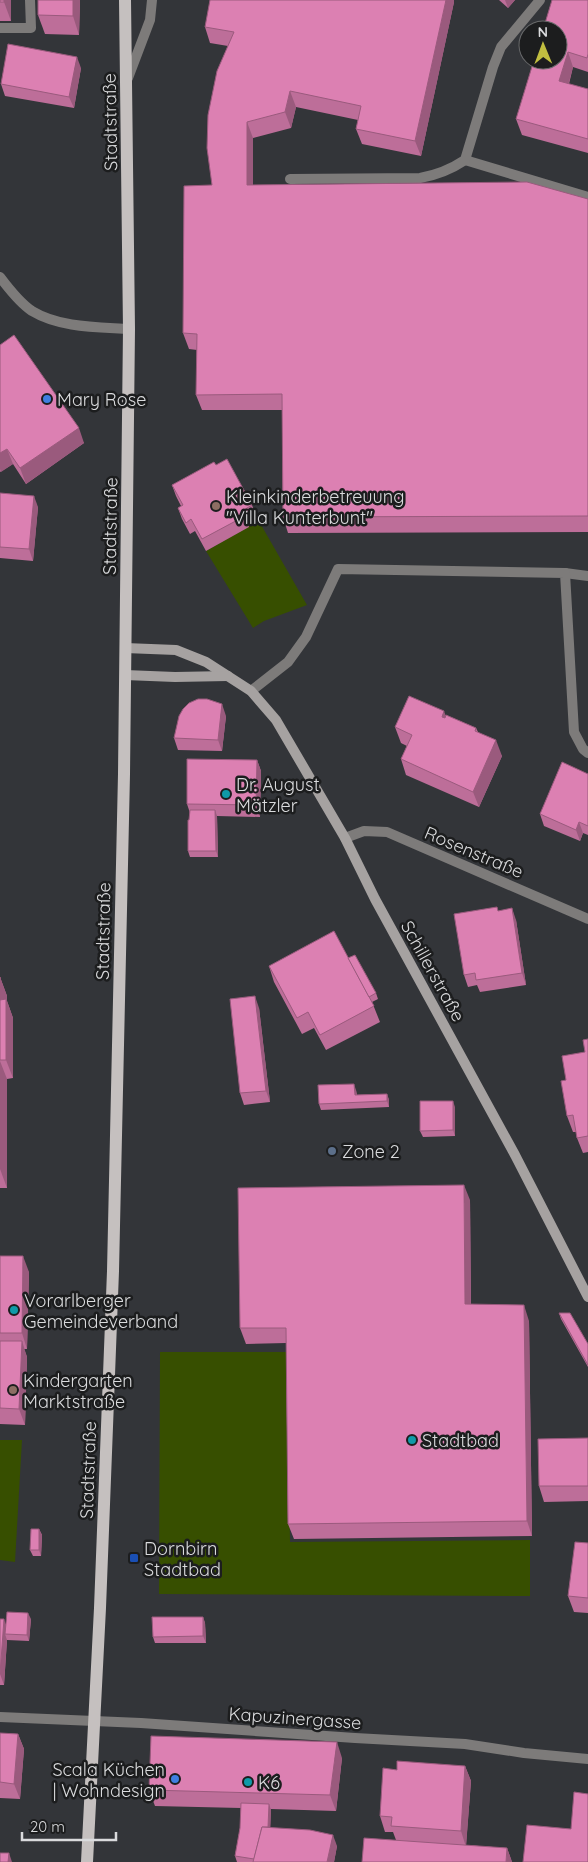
<svg xmlns="http://www.w3.org/2000/svg" width="588" height="1862" font-family="Quicksand,sans-serif">
<style>
.green{fill:#374f00}
.lines{fill:none;stroke-linecap:round;stroke-linejoin:round}
.lane{stroke:#7d7b7a;stroke-width:10}
.street{stroke:#7d7b7a;stroke-width:10}
.secondary{stroke:#a6a2a1;stroke-width:10}
.primary{stroke:#c5c0bf;stroke-width:12}
.wall{fill:#bd6e99}
.shaded-wall{fill:#9a5a7d}
.building{fill:#dc80b2;stroke:#9a5a7d}
.shop-dot{fill:#3f7fe0;stroke:#1c1d1e;stroke-width:2}
.education-dot{fill:#8d6e63;stroke:#1c1d1e;stroke-width:2}
.culture-dot{fill:#0f9aa8;stroke:#1c1d1e;stroke-width:2}
.service-dot{fill:#5c6f8a;stroke:#1c1d1e;stroke-width:2}
.transit-dot{fill:#1a4fb4;stroke:#1c1d1e;stroke-width:2}
.labels{text-anchor:middle;dominant-baseline:central;stroke-width:5;stroke-linejoin:round;paint-order:stroke}
.street-label{font-size:18px;fill:#dadbdd;stroke:#1c1d1e}
.poi-label{font-size:18px;fill:#dadbdd;stroke:#1c1d1e;text-anchor:start}
</style>
<rect width="100%" height="100%" fill="#333539"/>
<g class="green">
<polygon points="256,516 307,605 264,621 253,628 206,551 248,527 246,522"/>
<polygon points="160,1352 287,1352 290,1542 530,1540 530,1596 159,1594"/>
<polygon points="0,1440 22,1440 15,1562 0,1560"/>
</g>
<g class="lines">
<g class="lane">
<polyline points="128,78 150,20 152,0"/>
<polyline points="465,160 588,197"/>
<path d="M290 179 420 178C437 175 450 170 465 160L493 67 501 47 540 0"/>
<polyline points="565,573 588,576"/>
<polyline points="251,691 288,662 306,637 338,569 565,573 574,732 583,749 588,753"/>
</g>
<g class="street">
<polyline points="0,28 31,28 30,0"/>
<path d="M0 277C9 289 20 303 32 311 60 328 98 327 129 329"/>
<polyline points="345,838 364,831 387,832 588,919"/>
<polyline points="0,1717 141,1723 355,1738 465,1744 524,1753 588,1759"/>
</g>
<g class="secondary">
<polyline points="125,648 176,650 206,662 251,691 276,720 345,838 375,899 515,1155 588,1297"/>
<polyline points="125,675 175,677 228,676"/>
</g>
<polyline class="primary" points="87,1862 100,1608 113,1271 124,774 129,329 125,0"/>
</g>
<g class="wall">
<rect x="0" y="0" width="11" height="21"/>
<polygon points="80,0 79,35 45,34 38,15"/>
<polygon points="499,0 515,0 508,8"/>
<polygon points="588,0 588,72 573,67 569,84 588,89 588,153 522,135 516,119"/>
<polygon points="454,2 421,156 362,144 356,129 358,120 296,107 291,128 253,138 253,185 588,199 588,532 288,533 283,517 282,410 202,410 196,395 197,350 189,349 183,333 212,185 228,46 210,43 205,27"/>
<polygon points="81,68 74,108 5,96 1,84"/>
<polygon points="0,345 84,443 26,484 13,464 0,472"/>
<polygon points="216,465 252,505 256,516 247,522 249,527 206,551 195,531 190,534 182,519 178,508 181,506 176,496 172,485"/>
<polygon points="0,493 38,507 33,561 0,558"/>
<polygon points="446,715 476,728 478,732 502,756 479,807 406,775 401,759 407,746 401,743 395,727"/>
<polygon points="226,716 222,751 178,750 174,738"/>
<polygon points="257,760 261,771 260,817 217,816 218,857 190,857 188,851 190,813 187,804"/>
<polygon points="588,774 588,835 583,833 580,841 544,826 540,814"/>
<polygon points="498,911 516,920 526,985 480,992 477,985 468,987 464,975"/>
<polygon points="348,958 376,993 378,999 372,1002 380,1022 326,1050 314,1028 302,1034 274,982 269,966"/>
<polygon points="0,977 7,996 7,1001 13,1018 13,1078 7,1079 7,1188 0,1188"/>
<polygon points="259,1008 270,1102 244,1105 240,1093"/>
<polygon points="588,1039 588,1152 583,1153 577,1138 576,1132 573,1132 567,1116 566,1080 585,1052"/>
<polygon points="356,1090 357,1095 387,1094 389,1100 389,1107 321,1110 319,1104"/>
<polygon points="455,1107 455,1136 423,1137 420,1131"/>
<polygon points="470,1200 471,1304 529,1321 532,1536 294,1539 288,1524 286,1343 246,1344 240,1328"/>
<polygon points="0,1256 29,1272 27,1349 24,1349 27,1357 25,1425 0,1424"/>
<polygon points="559,1313 588,1344 588,1367 561,1319"/>
<polygon points="588,1438 588,1501 544,1502 539,1486"/>
<polygon points="39,1529 42,1535 41,1556 33,1556 30,1550"/>
<polygon points="588,1543 588,1613 574,1612 568,1596"/>
<polygon points="203,1617 205,1623 206,1643 155,1643 153,1637"/>
<polygon points="0,1619 6,1625 31,1619 29,1641 7,1640 4,1685 0,1685"/>
<polygon points="0,1733 18,1734 24,1749 20,1799 0,1798"/>
<polygon points="342,1758 336,1811 271,1809 270,1828 337,1846 334,1862 237,1862 235,1856 240,1828 241,1808 155,1806 149,1790"/>
<polygon points="465,1766 471,1781 466,1845 507,1848 512,1862 362,1862 396,1840 393,1832 385,1832 380,1816 397,1770"/>
</g>
<g class="shaded-wall">
<polygon points="4,0 11,0 11,21 4,2"/>
<polygon points="73,0 80,0 79,35 73,16"/>
<polygon points="446,0 454,0 454,2 421,156 415,141"/>
<polygon points="505,0 515,0 508,8"/>
<polygon points="568,52 573,67 565,97 559,81"/>
<polygon points="77,57 81,68 74,108 69,97"/>
<polygon points="290,91 296,107 291,128 285,112"/>
<polygon points="247,122 253,138 253,201 247,185"/>
<polygon points="79,428 84,443 26,484 20,468"/>
<polygon points="7,449 13,464 1,472 0,469 0,453"/>
<polygon points="34,496 38,507 33,561 29,549"/>
<polygon points="222,704 226,716 222,751 218,740"/>
<polygon points="444,711 450,727 442,717"/>
<polygon points="496,740 502,756 479,807 473,792"/>
<polygon points="257,760 261,771 260,817 256,805"/>
<polygon points="215,810 217,816 218,857 216,851"/>
<polygon points="579,822 583,833 580,841 576,830"/>
<polygon points="512,908 516,920 526,985 522,973"/>
<polygon points="0,977 7,996 7,1001 13,1018 13,1078 6,1060 0,1000"/>
<polygon points="255,996 259,1008 270,1102 266,1091"/>
<polygon points="0,1061 7,1079 7,1188 0,1169"/>
<polygon points="354,1084 356,1090 357,1101 355,1095"/>
<polygon points="387,1094 389,1100 389,1107 387,1101"/>
<polygon points="453,1101 455,1107 455,1136 453,1130"/>
<polygon points="464,1185 470,1200 471,1319 465,1304"/>
<polygon points="23,1256 29,1272 27,1349 22,1333"/>
<polygon points="524,1305 529,1321 532,1536 527,1521"/>
<polygon points="22,1341 27,1357 25,1425 19,1409"/>
<polygon points="39,1529 42,1535 41,1556 39,1550"/>
<polygon points="28,1613 31,1619 29,1641 27,1635"/>
<polygon points="203,1617 205,1623 206,1643 203,1636"/>
<polygon points="4,1619 8,1631 5,1634 7,1640 4,1685 0,1674"/>
<polygon points="18,1734 24,1749 20,1799 14,1784"/>
<polygon points="337,1742 342,1758 336,1811 330,1795"/>
<polygon points="465,1766 471,1781 466,1847 461,1831"/>
<polygon points="269,1804 271,1810 270,1838 267,1832"/>
<polygon points="333,1835 337,1846 334,1862 327,1862"/>
<polygon points="507,1848 512,1862 506,1862"/>
<polygon points="9,1853 12,1862 8,1862"/>
</g>
<g class="building">
<rect x="0" y="0" width="4" height="2"/>
<polygon points="38,0 73,0 73,16 38,15"/>
<polygon points="210,0 446,0 415,141 356,129 361,106 290,91 285,112 247,122 247,185 527,182 588,199 588,516 283,517 282,394 196,395 197,334 183,333 184,186 212,185 207,148 208,115 217,71 234,32 205,27"/>
<polygon points="552,0 588,0 588,54 587,58 568,52 559,81 588,89 588,139 516,119 534,60 558,60 558,30 543,30"/>
<polygon points="8,44 77,57 69,97 1,84"/>
<polygon points="14,335 79,428 20,468 7,449 0,453 0,345"/>
<polygon points="227,459 252,505 242,511 245,516 202,539 191,519 186,523 178,508 183,505 172,485 214,462 216,465"/>
<polygon points="0,493 34,496 29,549 0,547"/>
<polygon points="409,696 444,711 442,717 445,718 446,715 476,728 475,731 496,740 473,792 401,759 412,735 395,727"/>
<polygon points="198,699 207,699 222,704 218,740 174,738 179,716 183,709 189,703"/>
<polygon points="187,759 257,760 256,805 187,804"/>
<polygon points="562,762 588,774 588,826 579,822 576,830 540,814"/>
<polygon points="190,810 215,810 216,851 188,851 188,820 189,820"/>
<polygon points="497,907 498,911 512,908 522,973 476,980 475,973 464,975 454,914"/>
<polygon points="334,931 374,1006 320,1035 308,1012 297,1018 269,966"/>
<polygon points="355,955 376,993 369,997 348,958"/>
<polygon points="0,977 0,1000 6,999 6,1060 0,1060"/>
<polygon points="255,996 266,1091 240,1093 230,999"/>
<polygon points="588,1039 588,1136 577,1138 573,1115 567,1116 561,1081 566,1080 562,1056 585,1052 583,1040"/>
<polygon points="354,1084 355,1095 387,1094 387,1101 319,1104 318,1085"/>
<polygon points="420,1101 453,1101 453,1130 420,1131"/>
<polygon points="464,1185 465,1304 524,1305 527,1521 288,1524 286,1328 240,1328 238,1188"/>
<polygon points="0,1256 23,1256 22,1333 0,1333"/>
<polygon points="559,1313 570,1313 588,1344 588,1365"/>
<polygon points="0,1341 22,1341 19,1409 0,1408"/>
<polygon points="588,1438 588,1486 539,1486 538,1439"/>
<polygon points="31,1529 39,1529 39,1550 30,1550"/>
<polygon points="575,1542 588,1543 588,1598 568,1596"/>
<polygon points="7,1612 28,1613 27,1635 5,1634"/>
<polygon points="152,1617 203,1617 203,1636 153,1637"/>
<polygon points="0,1619 4,1619 0,1674"/>
<polygon points="0,1733 18,1734 14,1784 0,1782"/>
<polygon points="151,1736 337,1742 330,1795 149,1790"/>
<polygon points="397,1761 465,1766 461,1831 391,1826 392,1817 380,1816 383,1768 397,1770"/>
<polygon points="574,1792 588,1794 588,1862 523,1862 527,1825 571,1829"/>
<polygon points="241,1803 269,1804 268,1827 262,1827 254,1859 235,1856 240,1828"/>
<polygon points="262,1827 310,1830 333,1835 327,1862 253,1862"/>
<polygon points="364,1838 507,1848 506,1862 362,1862"/>
<polygon points="0,1853 9,1853 8,1862 0,1862"/>
</g>
<g class="shop-dot">
<circle cx="47" cy="399" r="5"/>
<circle cx="175" cy="1779" r="5"/>
</g>
<g class="education-dot">
<circle cx="216" cy="506" r="5"/>
<circle cx="13" cy="1390" r="5"/>
</g>
<g class="culture-dot">
<circle cx="226" cy="794" r="5"/>
<circle cx="14" cy="1310" r="5"/>
<circle cx="412" cy="1440" r="5"/>
<circle cx="248" cy="1782" r="5"/>
</g>
<circle class="service-dot" cx="332" cy="1151" r="5"/>
<rect class="transit-dot" x="129" y="1553" width="10" height="10" rx="2.5"/>
<g class="labels">
<g class="street-label">
<text transform="translate(110 122) rotate(-91)">Stadtstraße</text>
<text transform="translate(110 526) rotate(-89)">Stadtstraße</text>
<text transform="translate(474 852) rotate(23)">Rosenstraße</text>
<text transform="translate(103 931) rotate(-89)">Stadtstraße</text>
<text transform="translate(433 971) rotate(61)">Schillerstraße</text>
<text transform="translate(88 1470) rotate(-88)">Stadtstraße</text>
<text transform="translate(295 1718) rotate(4)">Kapuzinergasse</text>
</g>
<g class="poi-label">
<text x="57" y="399">Mary Rose</text>
<text x="226" y="496">Kleinkinderbetreuung<tspan x="226" dy="21">"Villa Kunterbunt"</tspan></text>
<text x="236" y="784">Dr. August<tspan x="236" dy="21">Mätzler</tspan></text>
<text x="342" y="1151">Zone 2</text>
<text x="24" y="1300">Vorarlberger<tspan x="24" dy="21">Gemeindeverband</tspan></text>
<text x="23" y="1380">Kindergarten<tspan x="23" dy="21">Marktstraße</tspan></text>
<text x="422" y="1440">Stadtbad</text>
<text x="144" y="1548">Dornbirn<tspan x="144" dy="21">Stadtbad</tspan></text>
<text x="165" y="1769" text-anchor="end">Scala Küchen<tspan x="165" dy="21">| Wohndesign</tspan></text>
<text x="258" y="1782">K6</text>
</g>
</g>
<g transform="translate(543 45) rotate(359)"><circle r="24" fill="#1c1d1e" stroke="#68696a"/>
<path d="M0-4L9 19L0 12L-9 19Z" fill="#c1be40"/>
<text y="-8" font-size="14" font-weight="bold" text-anchor="middle" fill="#dadbdd">N</text>
</g>
<path d="M22 1832v8h94v-8" fill="none" stroke="#dadbdd" stroke-width="2.5"/>
<text x="30" y="1832" font-size="15" fill="#dadbdd" stroke="#1c1d1e" stroke-width="4" paint-order="stroke">20 m</text>
</svg>
